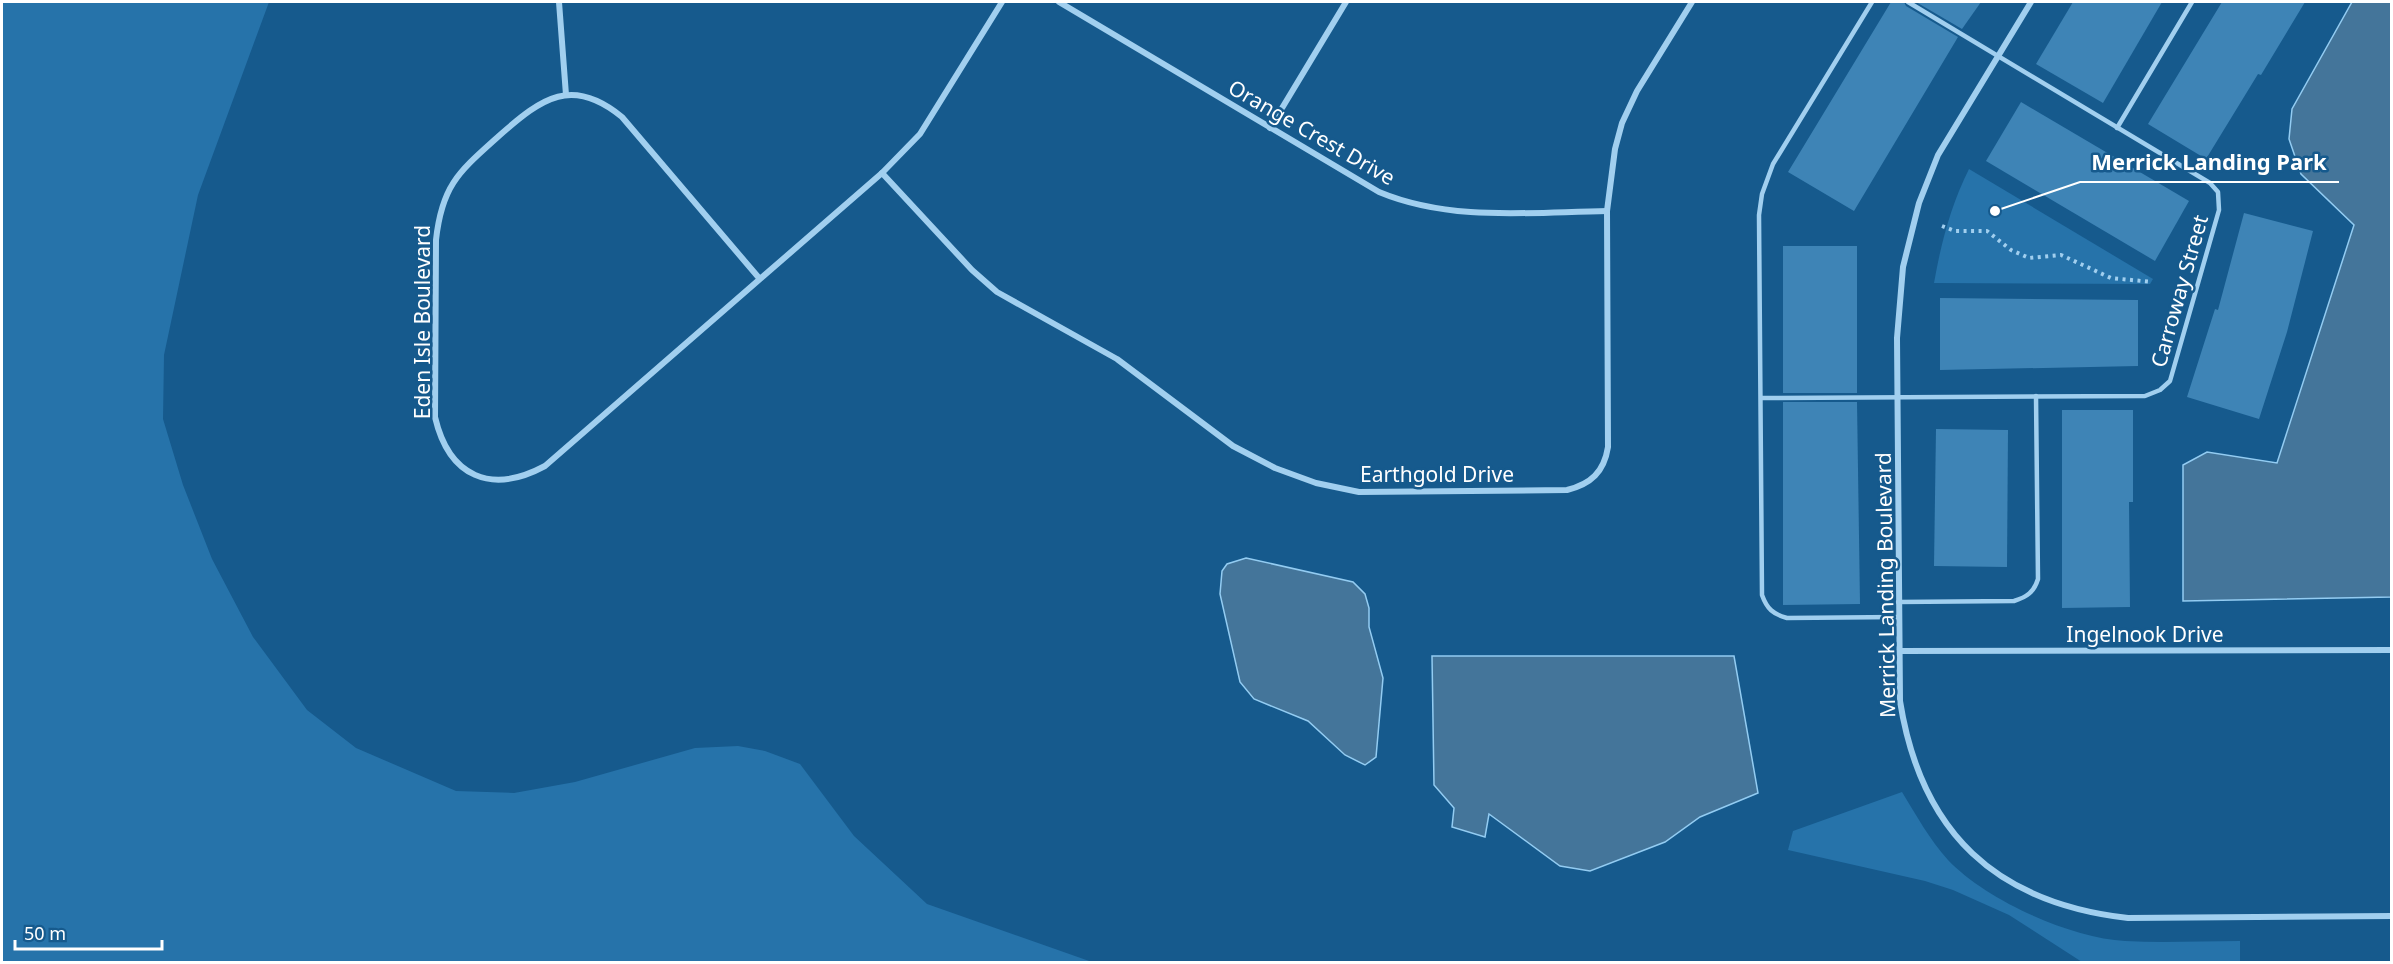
<svg xmlns="http://www.w3.org/2000/svg" width="2393" height="964" font-family="'Noto Sans',sans-serif">
<style>
.green{fill:#2673aa}
.water{fill:#44759a;stroke:#93ccf2;stroke-width:1.5}
.building{fill:#3e84b6}
.lines{fill:none;stroke-linecap:round;stroke-linejoin:round}
.path{stroke:#a1cfef;stroke-width:4;stroke-dasharray:3 4.5;stroke-linecap:butt}
.lane{stroke:#a1cfef;stroke-width:4.5}
.street{stroke:#a1cfef;stroke-width:6}
.labels{text-anchor:middle;dominant-baseline:central;stroke-width:5;stroke-linejoin:round;paint-order:stroke}
.street-label{font-size:21px;fill:#fff;stroke:#165a8d}
.leader{fill:none;stroke:#fff;stroke-width:2}
.callout-dot{fill:#fff;stroke:#165a8d;stroke-width:2}
.callout-label{font-size:22px;text-anchor:middle;font-weight:bold;fill:#fff;stroke:#165a8d;stroke-width:5;stroke-linejoin:round;paint-order:stroke}
</style>
<rect width="100%" height="100%" fill="#165a8d"/>
<g class="green">
<polygon points="2,2 269,2 198,195 164,355 163,419 183,485 212,559 253,637 307,710 356,748 456,791 514,793 575,782 695,748 738,746 765,751 800,764 854,836 927,904 1092,962 2,962"/>
<path d="M1969 169 2153 279 2150 284 1934 283C1941 243 1951 205 1969 169Z"/>
<path d="M1902 792C1916 815 1930 840 1948 860 1986 900 2070 938 2125 941 2163 943 2202 941 2240 941V962H2082L2009 915 1953 890 1925 881 1788 850 1793 831Z"/>
</g>
<g class="water">
<polygon points="2352,2 2391,2 2391,597 2183,601 2183,465 2207,452 2277,463 2354,225 2301,174 2289,139 2292,109"/>
<polygon points="1246,558 1353,582 1365,594 1369,608 1369,627 1383,678 1376,757 1365,765 1345,755 1308,721 1254,699 1240,682 1220,594 1222,571 1227,564"/>
<polygon points="1432,656 1734,656 1758,793 1700,817 1665,842 1590,871 1560,866 1489,814 1485,837 1452,827 1454,808 1434,785"/>
</g>
<g class="building">
<polygon points="1891,2 1904,2 1906,6 1958,37 1854,211 1788,172"/>
<polygon points="1916,2 1981,2 1962,29"/>
<polygon points="2073,2 2162,2 2103,103 2036,64"/>
<polygon points="2222,2 2305,2 2261,75 2258,74 2206,159 2148,124"/>
<polygon points="2021,102 2189,201 2155,261 1986,161"/>
<polygon points="2244,213 2313,231 2287,332 2259,419 2187,397 2215,309 2218,310"/>
<rect x="1783" y="246" width="74" height="147"/>
<polygon points="1940,298 2138,300 2138,366 1940,370"/>
<polygon points="1783,402 1857,402 1860,604 1783,605"/>
<polygon points="2062,410 2133,410 2133,502 2129,502 2130,607 2062,608"/>
<polygon points="1936,429 2008,430 2007,567 1934,566"/>
</g>
<g class="lines">
<polyline class="path" points="1942,226 1955,231 1987,231 2011,250 2029,258 2061,255 2111,278 2152,282"/>
<g class="lane">
<path d="M1872 2 1773 164 1762 194 1759 215 1762 595C1767 609 1773 614 1787 618L1898 617"/>
<polyline points="2117,128 2192,2"/>
<polyline points="1762,398 2145,396 2160,390 2170,381 2219,210 2218,192 2210,183 1908,2"/>
<path d="M1898 602 2014 601C2027 597 2034 592 2038 579L2036 396"/>
</g>
<g class="street">
<polyline points="559,2 566,95"/>
<path d="M1059 2 1379 192C1451 222 1531 212 1607 211"/>
<path d="M2031 2 1938 155 1919 203 1903 267 1897 338 1900 701C1921 833 1996 903 2128 918L2392 916"/>
<polyline points="1270,128 1346,2"/>
<path d="M882 173 972 270 997 292 1117 359 1233 446 1275 468 1316 483 1359 492 1567 490C1591 484 1604 472 1608 447L1607 211 1615 149 1622 123 1637 91 1692 2"/>
<path d="M759 278 622 117C572 76 542 98 500 135 460 171 442 184 436 240L435 417C449 477 491 495 545 466L882 173 920 134 1002 2"/>
<polyline points="1899,651 2392,650"/>
</g>
</g>
<g class="labels">
<g class="street-label">
<text transform="translate(1312 132) rotate(30)">Orange Crest Drive</text>
<text transform="translate(2179 291) rotate(-74)">Carroway Street</text>
<text transform="translate(422 322) rotate(-90)">Eden Isle Boulevard</text>
<text x="1437" y="474">Earthgold Drive</text>
<text transform="translate(1885 585) rotate(-91)">Merrick Landing Boulevard</text>
<text x="2145" y="634">Ingelnook Drive</text>
</g>
</g>
<path class="leader" d="M1995 211L2080 182H2339"/>
<circle class="callout-dot" cx="1995" cy="211" r="6"/>
<g class="callout-label">
<text x="2209" y="170">Merrick Landing Park</text>
</g>
<rect width="2393" height="964" fill="none" stroke="#ffffff" stroke-width="6"/>
<path d="M15 940v9h147v-9" fill="none" stroke="#ffffff" stroke-width="3"/>
<text x="24" y="940" font-size="18" fill="#ffffff" stroke="#165a8d" stroke-width="4.5" paint-order="stroke">50 m</text>
</svg>
